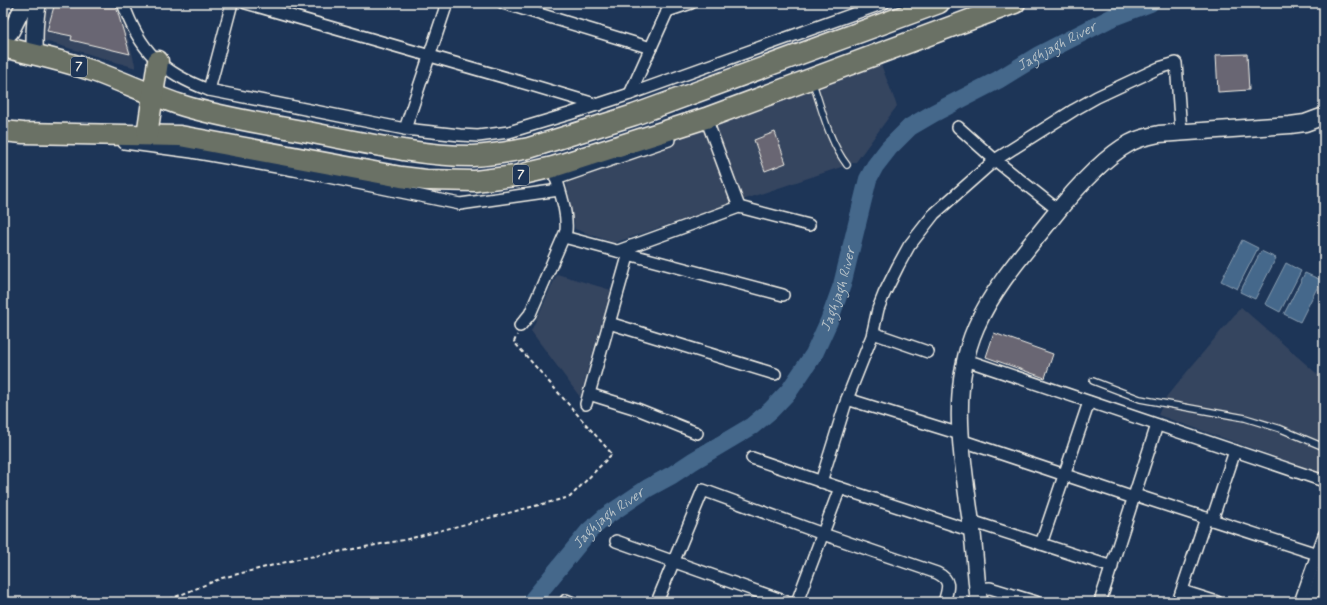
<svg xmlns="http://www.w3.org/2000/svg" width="1327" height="605" font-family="Mynerve,sans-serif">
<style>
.built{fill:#34445f}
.water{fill:#44678b;stroke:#8a9eb0}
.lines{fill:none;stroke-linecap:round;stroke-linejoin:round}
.river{stroke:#44678b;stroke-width:18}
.building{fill:#696673;stroke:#f4f1e8}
.lane-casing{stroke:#f4f1e8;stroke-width:8}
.street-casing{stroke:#f4f1e8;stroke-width:14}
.secondary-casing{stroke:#f4f1e8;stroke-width:19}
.highway-casing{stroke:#f4f1e8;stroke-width:23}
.path{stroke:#f4f1e8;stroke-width:2;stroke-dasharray:4 3;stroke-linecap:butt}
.lane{stroke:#1d3557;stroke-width:5.5}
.street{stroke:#1d3557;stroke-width:11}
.secondary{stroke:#1d3557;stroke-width:16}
.highway{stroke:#6b7165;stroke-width:20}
.labels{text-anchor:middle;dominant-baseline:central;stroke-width:3.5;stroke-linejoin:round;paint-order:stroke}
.shield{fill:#1d3557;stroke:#b4b9bc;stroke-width:1}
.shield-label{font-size:12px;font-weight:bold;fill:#f4f1e8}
.water-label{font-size:14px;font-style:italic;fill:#b6c1c7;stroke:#1d3557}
</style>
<rect width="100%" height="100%" fill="#1d3557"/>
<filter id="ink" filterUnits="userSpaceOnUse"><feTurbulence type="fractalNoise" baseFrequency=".025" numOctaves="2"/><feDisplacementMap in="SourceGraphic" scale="8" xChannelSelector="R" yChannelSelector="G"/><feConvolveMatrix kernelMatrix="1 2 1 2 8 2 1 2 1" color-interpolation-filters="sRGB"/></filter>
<g filter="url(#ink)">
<g class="built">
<polygon points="48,3 119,3 136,68 38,39"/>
<polygon points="880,62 897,106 856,162 614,243 575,229 566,180"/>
<polygon points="557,274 611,290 580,397 531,331"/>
<polygon points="1241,307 1324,380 1324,474 1158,415 1166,397"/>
</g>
<g class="water">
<polygon points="1242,240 1258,248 1237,289 1221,281"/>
<polygon points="1261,251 1276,258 1255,299 1240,292"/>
<polygon points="1286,263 1301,271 1280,312 1265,304"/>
<polygon points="1305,273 1321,280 1300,322 1284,314"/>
</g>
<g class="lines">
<path class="river" id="s1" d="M531 602 589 531 605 517 648 488 672 475 693 461 752 426 771 410 789 391 814 354 829 321 842 285 868 179 875 166 889 148 910 127 934 113 998 80 1039 55 1113 17 1150 3"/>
</g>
<g class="building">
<polygon points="55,3 115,3 130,54 71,40 72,36 47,31"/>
<polygon points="1247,54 1249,90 1218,92 1216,55"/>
<polygon points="775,132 786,163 765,171 754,140"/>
<polygon points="994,333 1053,354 1045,378 986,357"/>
</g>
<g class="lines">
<defs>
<g id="lane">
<path d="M813 83C822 110 829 141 847 165"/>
<polyline points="1093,381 1140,399 1245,418 1281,429 1324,447"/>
</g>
<g id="street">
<path d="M123 3C139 50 162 73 209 90L405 129 460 135 478 136 509 132 569 114 630 94 884 3"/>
<polyline points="246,3 531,85 598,105"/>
<polyline points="503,3 651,48"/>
<polyline points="667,11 691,3"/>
<polyline points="209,90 232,3"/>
<polyline points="630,94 671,3"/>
<polyline points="706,118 739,207"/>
<polyline points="958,127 995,160 1058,210"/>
<polyline points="405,129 447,3"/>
<polyline points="124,143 192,152 294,170 460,204 559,190"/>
<polyline points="556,179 669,140"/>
<polyline points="564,237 783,295"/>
<polyline points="618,251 739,207 809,225"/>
<polyline points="609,323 775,374"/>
<path d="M520 326 530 314 566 231C568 210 558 187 553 167"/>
<polyline points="873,333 928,352"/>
<polyline points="966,360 1324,481"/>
<polyline points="589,394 637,409 697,433"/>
<polyline points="847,399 960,434"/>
<polyline points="586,404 631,246"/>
<polyline points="960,440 1134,498"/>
<polyline points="752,458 840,488 972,531"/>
<polyline points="821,482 847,399 872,336 878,309 884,294 898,266 909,246 934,214 995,160 1074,110 1097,97 1159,68 1176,63 1181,132"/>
<polyline points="1135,495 1317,554"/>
<polyline points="1212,520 1235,451"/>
<polyline points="971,521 1112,567"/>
<polyline points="616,541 787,602"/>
<polyline points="1041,544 1089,402"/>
<polyline points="977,589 990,588 1036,602"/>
<polyline points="1182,591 1217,602"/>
<polyline points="566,600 571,602"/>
<path d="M657 602 703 490 823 534 937 573C952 580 948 589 944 602"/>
<polyline points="797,602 840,488"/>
<polyline points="1100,602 1157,425"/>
<polyline points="1178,602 1206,518"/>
<polyline points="1300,602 1324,535"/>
<polyline points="1311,602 1324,566"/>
</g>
<g id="secondary">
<polyline points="3,39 11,31 25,3"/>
<path d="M35 54C34 36 34 21 38 3"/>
<path d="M979 602C976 578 975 554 972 530 963 463 948 391 976 327 994 286 1025 252 1052 218 1072 193 1102 158 1130 143 1139 138 1149 136 1159 134L1290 125 1305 123 1324 116"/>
</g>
<g id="highway">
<path d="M3 47C32 54 62 60 90 70 122 81 152 96 184 106 224 118 266 124 308 132 360 142 419 156 472 156 491 155 510 152 529 148L634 115 939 3"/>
<polyline points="3,131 23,133 180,136 401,177 426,180 475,181 515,176 553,167 706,118 1015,3"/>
<polyline points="147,135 158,61"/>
</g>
</defs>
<use href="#lane" class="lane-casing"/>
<use href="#street" class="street-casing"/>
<use href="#secondary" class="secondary-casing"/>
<use href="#highway" class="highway-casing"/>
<polyline class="path" points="163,602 222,578 298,559 404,540 570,497 612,454 514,342 517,335"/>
<use href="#lane" class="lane"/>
<use href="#street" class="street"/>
<use href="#secondary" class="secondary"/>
<use href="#highway" class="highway"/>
</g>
</g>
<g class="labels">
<g class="shield">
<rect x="71" y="57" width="16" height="20" rx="3"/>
<rect x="513" y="165" width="16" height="20" rx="3"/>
</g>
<g class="shield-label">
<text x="79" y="67">7</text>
<text x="521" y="175">7</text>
</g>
<g class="water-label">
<text stroke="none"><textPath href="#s1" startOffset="800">Jaghjagh River</textPath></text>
<text stroke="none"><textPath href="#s1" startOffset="451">Jaghjagh River</textPath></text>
<text stroke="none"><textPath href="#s1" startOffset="115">Jaghjagh River</textPath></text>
</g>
</g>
<rect width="1327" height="605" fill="none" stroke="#1d3557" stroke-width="16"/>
<rect x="8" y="8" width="1311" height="589" fill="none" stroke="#f4f1e8" stroke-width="1.5" filter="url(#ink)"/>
</svg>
